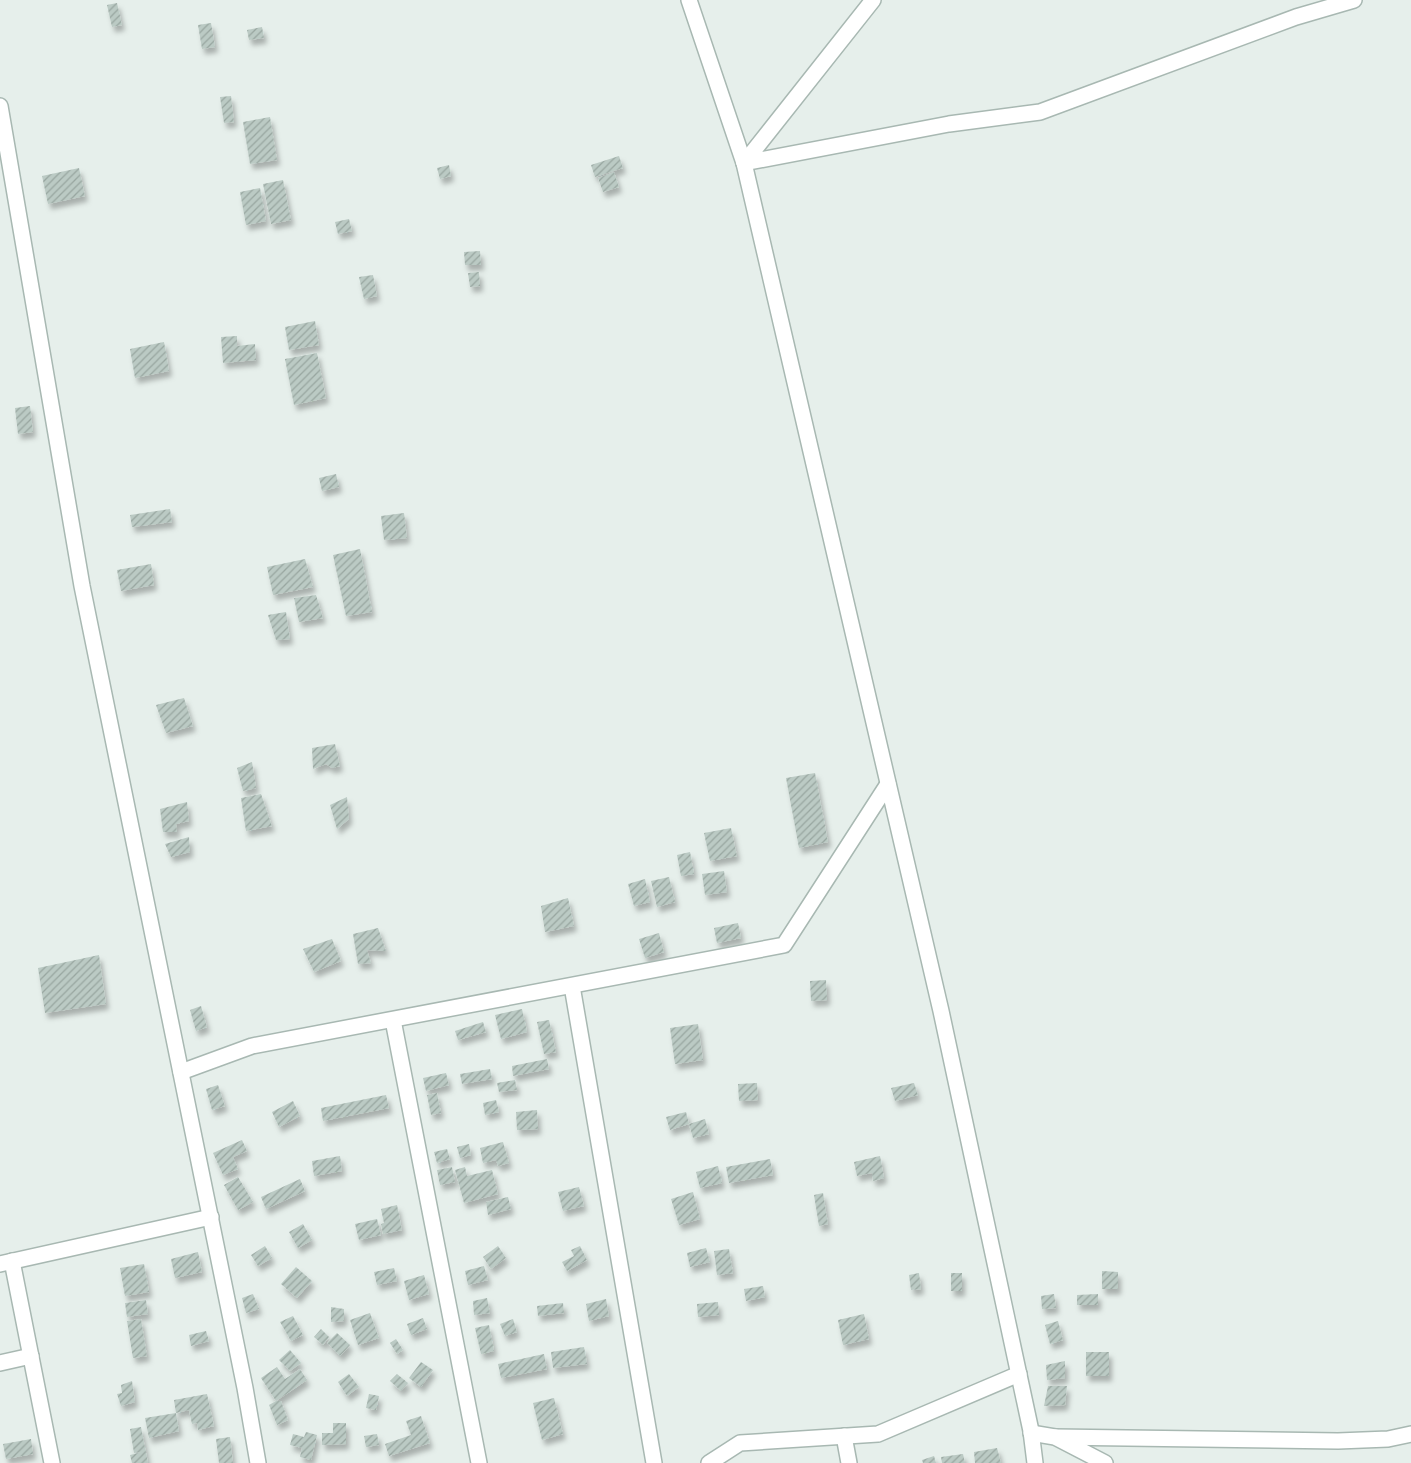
<svg xmlns="http://www.w3.org/2000/svg" width="1411" height="1463" font-family="Jost,sans-serif">
<style>
.building{fill:url(#building-hatch);filter:url(#shadow)}
.lines{fill:none;stroke-linecap:round;stroke-linejoin:round}
.minor-casing{stroke:#a8b8b2;stroke-width:18}
.minor{stroke:#fff;stroke-width:15}
</style>
<defs>
<pattern id="building-hatch" width="6" height="6" patternUnits="userSpaceOnUse" patternTransform="scale(1.25)"><rect width="6" height="6" fill="#bbcac4"/><path d="M-1 1l2-2M0 6l6-6M5 7l2-2" fill="none" stroke="#98a6a0"/></pattern>
<filter id="shadow"><feDropShadow dx="3" dy="5.5" stdDeviation="2.5" flood-color="#0004"/></filter>
</defs>
<rect width="100%" height="100%" fill="#e6efeb"/>
<g class="building">
<polygon points="117,3 122,25 112,27 107,5"/>
<polygon points="211,23 215,47 202,49 198,25"/>
<polygon points="262,27 264,38 249,40 247,30"/>
<polygon points="231,96 234,122 224,123 220,97"/>
<polygon points="270,117 277,160 250,164 243,122"/>
<polygon points="619,156 623,168 595,177 591,165"/>
<polygon points="449,165 451,176 440,179 437,168"/>
<polygon points="79,168 85,196 48,204 42,176"/>
<polygon points="614,172 619,187 603,192 598,178"/>
<polygon points="283,180 291,220 271,224 263,184"/>
<polygon points="260,188 266,221 246,225 240,192"/>
<polygon points="349,219 352,231 338,234 335,222"/>
<polygon points="480,251 481,265 465,265 464,252"/>
<polygon points="479,272 480,286 470,287 468,273"/>
<polygon points="373,275 377,296 364,299 359,277"/>
<polygon points="315,321 319,345 289,350 285,327"/>
<polygon points="237,336 237,346 255,344 256,360 223,363 221,337"/>
<polygon points="164,342 169,371 135,378 130,349"/>
<polygon points="317,353 326,398 294,405 285,359"/>
<polygon points="30,406 33,432 18,434 15,408"/>
<polygon points="336,474 339,487 322,491 319,478"/>
<polygon points="170,509 172,522 132,527 130,515"/>
<polygon points="404,513 407,538 384,540 381,516"/>
<polygon points="360,549 372,612 346,616 333,555"/>
<polygon points="305,559 313,587 273,595 267,567"/>
<polygon points="151,564 154,585 121,591 117,570"/>
<polygon points="316,595 323,618 299,622 294,598"/>
<polygon points="286,612 290,639 276,640 268,615"/>
<polygon points="184,698 193,726 166,733 156,705"/>
<polygon points="335,744 340,766 332,768 326,764 313,769 312,748"/>
<polygon points="252,762 256,788 243,791 237,768"/>
<polygon points="815,773 828,842 799,848 786,778"/>
<polygon points="261,794 272,826 246,831 241,798"/>
<polygon points="347,797 349,819 337,829 330,805"/>
<polygon points="187,802 189,821 176,824 177,832 163,832 160,809"/>
<polygon points="731,828 737,856 710,861 704,833"/>
<polygon points="189,837 190,852 171,857 165,844"/>
<polygon points="690,852 694,874 681,876 677,855"/>
<polygon points="724,871 727,892 705,895 702,874"/>
<polygon points="669,877 675,902 657,907 651,881"/>
<polygon points="645,879 650,902 634,906 628,884"/>
<polygon points="568,898 574,926 545,932 541,906"/>
<polygon points="738,923 741,938 717,943 714,928"/>
<polygon points="378,928 386,951 367,950 371,963 358,964 353,934"/>
<polygon points="659,933 664,952 645,958 639,939"/>
<polygon points="332,939 341,961 314,972 303,949"/>
<polygon points="99,955 106,1004 45,1013 38,968"/>
<polygon points="826,980 827,1000 811,1001 810,981"/>
<polygon points="201,1006 207,1027 196,1031 190,1010"/>
<polygon points="522,1009 527,1032 501,1039 495,1015"/>
<polygon points="549,1020 556,1052 544,1054 537,1022"/>
<polygon points="483,1022 486,1032 458,1040 455,1031"/>
<polygon points="698,1024 703,1060 675,1064 670,1028"/>
<polygon points="547,1059 549,1069 513,1076 512,1066"/>
<polygon points="490,1069 492,1079 462,1084 460,1074"/>
<polygon points="446,1073 449,1085 426,1091 423,1078"/>
<polygon points="515,1080 517,1090 499,1092 497,1083"/>
<polygon points="757,1083 758,1100 739,1101 738,1084"/>
<polygon points="914,1083 918,1095 895,1101 891,1088"/>
<polygon points="218,1085 225,1106 212,1110 206,1089"/>
<polygon points="437,1093 441,1113 431,1115 427,1095"/>
<polygon points="386,1095 389,1108 323,1121 321,1108"/>
<polygon points="496,1100 499,1112 485,1115 483,1103"/>
<polygon points="293,1101 300,1116 279,1127 272,1112"/>
<polygon points="537,1110 538,1129 517,1130 516,1112"/>
<polygon points="686,1112 689,1124 670,1130 666,1117"/>
<polygon points="705,1119 709,1134 693,1138 689,1124"/>
<polygon points="242,1140 247,1151 233,1157 238,1169 223,1175 213,1153"/>
<polygon points="503,1142 509,1163 498,1166 496,1160 483,1163 480,1148"/>
<polygon points="469,1144 471,1155 460,1158 457,1147"/>
<polygon points="447,1149 450,1159 437,1163 434,1152"/>
<polygon points="340,1156 342,1171 314,1176 312,1161"/>
<polygon points="880,1156 884,1178 873,1181 872,1173 857,1176 854,1162"/>
<polygon points="770,1159 773,1175 729,1183 726,1167"/>
<polygon points="718,1166 722,1183 700,1188 696,1172"/>
<polygon points="452,1167 455,1182 440,1185 437,1170"/>
<polygon points="465,1167 467,1176 492,1170 498,1194 464,1203 455,1170"/>
<polygon points="238,1177 253,1202 238,1210 224,1185"/>
<polygon points="300,1179 305,1191 266,1209 261,1197"/>
<polygon points="579,1187 584,1206 563,1211 558,1192"/>
<polygon points="693,1192 700,1219 679,1225 671,1199"/>
<polygon points="823,1193 828,1224 819,1226 814,1195"/>
<polygon points="508,1197 511,1209 488,1215 486,1202"/>
<polygon points="397,1205 402,1230 383,1234 381,1224 384,1223 381,1209"/>
<polygon points="377,1219 381,1235 359,1240 355,1224"/>
<polygon points="303,1224 312,1240 298,1248 289,1232"/>
<polygon points="265,1246 272,1258 258,1266 251,1255"/>
<polygon points="498,1246 506,1258 491,1269 483,1257"/>
<polygon points="580,1246 587,1260 567,1271 562,1262 574,1256 571,1250"/>
<polygon points="706,1248 710,1262 690,1267 687,1253"/>
<polygon points="729,1249 733,1273 717,1275 714,1251"/>
<polygon points="198,1252 202,1272 175,1278 171,1259"/>
<polygon points="144,1264 149,1292 125,1296 120,1268"/>
<polygon points="484,1266 488,1280 468,1285 465,1271"/>
<polygon points="296,1267 312,1281 297,1298 281,1284"/>
<polygon points="394,1268 397,1281 377,1285 374,1272"/>
<polygon points="1102,1271 1118,1272 1118,1289 1102,1289"/>
<polygon points="919,1273 921,1289 911,1290 909,1275"/>
<rect x="951" y="1273" width="11" height="18"/>
<polygon points="424,1275 429,1294 409,1300 404,1281"/>
<polygon points="763,1286 765,1297 746,1301 744,1289"/>
<polygon points="253,1294 259,1309 246,1313 242,1298"/>
<polygon points="1054,1294 1056,1308 1042,1309 1041,1296"/>
<polygon points="1098,1294 1098,1305 1077,1305 1077,1295"/>
<polygon points="487,1298 490,1313 474,1315 473,1301"/>
<polygon points="606,1299 609,1316 589,1321 586,1304"/>
<polygon points="146,1300 148,1314 127,1317 125,1303"/>
<polygon points="718,1302 719,1315 698,1317 697,1304"/>
<polygon points="563,1303 564,1313 538,1316 537,1306"/>
<polygon points="331,1307 344,1309 344,1321 331,1322"/>
<polygon points="370,1313 379,1338 358,1345 350,1320"/>
<polygon points="864,1314 869,1339 843,1345 838,1320"/>
<polygon points="293,1316 303,1335 291,1341 280,1322"/>
<polygon points="423,1318 427,1329 411,1335 407,1324"/>
<polygon points="141,1319 147,1356 133,1358 127,1321"/>
<polygon points="513,1319 517,1332 505,1336 500,1324"/>
<polygon points="1058,1321 1063,1340 1050,1344 1045,1325"/>
<polygon points="489,1325 494,1351 481,1354 475,1328"/>
<polygon points="321,1329 329,1337 323,1345 314,1337"/>
<polygon points="206,1331 209,1341 191,1346 189,1335"/>
<polygon points="337,1333 350,1345 340,1356 327,1343"/>
<polygon points="396,1339 403,1350 397,1354 390,1343"/>
<polygon points="584,1347 587,1364 553,1368 551,1352"/>
<polygon points="290,1350 301,1363 290,1371 279,1360"/>
<rect x="1086" y="1352" width="23" height="24"/>
<polygon points="544,1354 547,1369 501,1378 498,1364"/>
<polygon points="1065,1361 1065,1378 1047,1380 1046,1365"/>
<polygon points="421,1362 433,1370 421,1387 409,1378"/>
<polygon points="277,1367 285,1379 300,1369 307,1380 276,1401 281,1401 288,1420 277,1425 269,1405 276,1401 261,1378"/>
<polygon points="349,1374 359,1387 347,1396 338,1382"/>
<polygon points="397,1374 408,1383 401,1391 390,1381"/>
<polygon points="132,1381 135,1402 121,1406 117,1394 122,1393 121,1385"/>
<polygon points="1048,1386 1067,1386 1065,1405 1044,1406"/>
<polygon points="207,1394 214,1426 198,1430 197,1423 192,1424 189,1410 176,1413 174,1400"/>
<polygon points="369,1394 379,1396 376,1410 366,1408"/>
<polygon points="554,1398 563,1434 542,1440 533,1403"/>
<polygon points="176,1413 179,1431 149,1438 145,1418"/>
<polygon points="421,1416 430,1443 389,1456 385,1444 411,1435 406,1421"/>
<polygon points="333,1423 346,1423 346,1444 322,1445 322,1433 333,1433"/>
<polygon points="141,1427 148,1463 132,1463 130,1455 142,1452 134,1453 130,1429"/>
<polygon points="306,1432 317,1435 311,1460 300,1457 302,1448 290,1445 293,1434 304,1437"/>
<polygon points="377,1434 379,1445 366,1447 364,1436"/>
<polygon points="230,1437 233,1463 219,1463 216,1439"/>
<polygon points="31,1439 33,1454 6,1459 3,1444"/>
<polygon points="997,1448 1001,1463 975,1463 974,1452"/>
<polygon points="963,1454 965,1463 942,1463 941,1457"/>
<polygon points="934,1456 936,1463 923,1463 922,1460"/>
</g>
<g class="lines">
<defs>
<g id="minor">
<polyline points="689,0 744,163 941,1011 1031,1431 1035,1463"/>
<polyline points="0,106 82,586 245,1388 258,1463"/>
<polyline points="744,163 949,124 1040,112 1296,17 1354,0"/>
<polyline points="744,163 873,0"/>
<polyline points="572,986 654,1463"/>
<polyline points="393,1020 479,1463"/>
<polyline points="181,1072 252,1046 784,945 888,784"/>
<polyline points="12,1261 52,1463"/>
<polyline points="0,1264 211,1217"/>
<polyline points="0,1363 31,1356"/>
<polyline points="1031,1433 1055,1437 1105,1463"/>
<polyline points="844,1436 849,1463"/>
<polyline points="1055,1437 1338,1441 1388,1439 1411,1434"/>
<polyline points="709,1463 740,1443 878,1434 1019,1374"/>
</g>
</defs>
<use href="#minor" class="minor-casing"/>
<use href="#minor" class="minor"/>
</g>
</svg>
